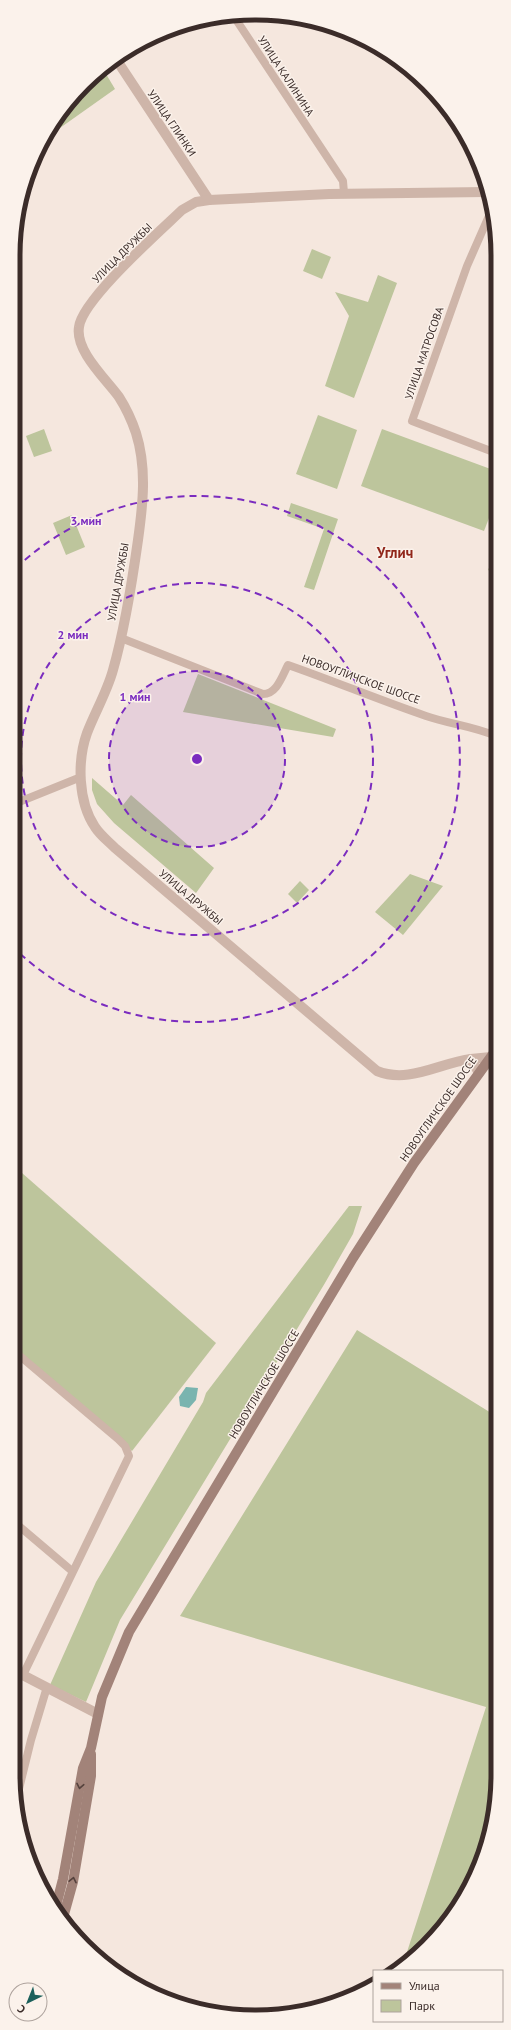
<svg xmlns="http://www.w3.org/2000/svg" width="511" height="2030" font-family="'PT Sans',sans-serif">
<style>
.green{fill:#bdc59c}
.water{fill:#7ab4af}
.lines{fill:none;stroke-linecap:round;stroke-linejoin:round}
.minor{stroke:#ceb5a9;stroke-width:8}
.tertiary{stroke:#ceb5a9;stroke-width:10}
.secondary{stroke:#a28379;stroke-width:10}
.oneway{stroke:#55423d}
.ring{fill:none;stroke:#7b2cbf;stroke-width:2;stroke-dasharray:7 5}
.labels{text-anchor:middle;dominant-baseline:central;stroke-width:3;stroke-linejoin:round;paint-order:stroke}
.street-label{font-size:11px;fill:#3b2c29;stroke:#fbf2eb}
.district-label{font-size:15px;font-weight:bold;fill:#91271b;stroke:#fbf2eb}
.rim{fill:none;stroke:#3b2c29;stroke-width:5}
.centre{fill:#7b2cbf;stroke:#fbf2eb;stroke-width:2}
.ring-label{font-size:12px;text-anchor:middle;font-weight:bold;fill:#7b2cbf;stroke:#fbf2eb;stroke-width:3;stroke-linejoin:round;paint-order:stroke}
</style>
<rect width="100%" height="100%" fill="#f5e7de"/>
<g class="green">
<polygon points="103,69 115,89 43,140 46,134"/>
<polygon points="312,249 331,257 322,279 303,271"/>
<polygon points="378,275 397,283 354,398 325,386 349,316 335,292 368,302"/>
<polygon points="318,415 357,430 337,489 296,474"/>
<polygon points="44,429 52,451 34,457 26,436"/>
<polygon points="382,429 496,471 496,500 484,531 361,486"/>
<polygon points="291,503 338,519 314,590 304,587 324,529 287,516"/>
<polygon points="72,515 85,547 66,555 53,523"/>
<polygon points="495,554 496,554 496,574 488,570"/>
<polygon points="198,674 336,729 333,737 183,712"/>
<polygon points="92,778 123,805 131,795 214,868 196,893 114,823 97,804 92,790"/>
<polygon points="410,874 443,886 403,935 375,912"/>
<polygon points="300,881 309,890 297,903 288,894"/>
<polygon points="14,1166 216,1343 132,1451 14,1351"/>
<polygon points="349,1206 362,1206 353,1234 325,1283 120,1620 86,1702 50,1685 96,1582 203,1402 206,1393"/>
<polygon points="357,1330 496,1416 496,1806 466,1896 414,1955 407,1952 486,1707 180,1616"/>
</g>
<polygon class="water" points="186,1387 198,1388 196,1400 189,1408 180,1406 179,1397"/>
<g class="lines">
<g class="minor">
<polyline points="235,18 343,181 344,193"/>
<polyline points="492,209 467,266 412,421 496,453"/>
<path d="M121 638 263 694C277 694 282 676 288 665 334 681 379 700 426 716 449 724 473 726 496 736"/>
<polyline points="14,804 81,777"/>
<polyline points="14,1351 118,1439 125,1446 129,1456 23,1675"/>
<polyline points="13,1521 72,1571"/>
<polyline points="17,1797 31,1740 47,1687"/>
</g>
<g class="tertiary">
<polyline points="116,59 209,200"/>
<polyline points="471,1059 491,1057"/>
<path d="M479 1073 471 1059C439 1063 409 1084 377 1071L115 848C108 841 100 835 95 827 78 802 77 761 87 733 95 712 107 692 113 670 125 628 132 583 138 540 143 504 147 468 136 433 132 421 126 408 119 397 106 379 75 351 79 327 82 300 159 232 182 210L196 202 209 200 329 194 486 192"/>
<polyline points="13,1670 98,1714"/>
</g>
<g class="secondary">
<polyline points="56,1906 63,1879 83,1768 91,1748 102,1697 129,1632 353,1258 414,1163 496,1050"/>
<polyline points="63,1918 73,1882 91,1776 91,1754"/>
</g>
</g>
<defs><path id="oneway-chevron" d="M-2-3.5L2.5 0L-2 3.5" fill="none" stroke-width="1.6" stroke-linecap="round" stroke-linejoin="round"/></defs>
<g class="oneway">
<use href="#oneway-chevron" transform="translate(80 1786) rotate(101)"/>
<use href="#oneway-chevron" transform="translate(73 1880) rotate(-78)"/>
</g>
<circle cx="197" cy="759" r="88" fill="#7b2cbf" fill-opacity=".12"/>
<g class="ring">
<circle cx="197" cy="759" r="88"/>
<circle cx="197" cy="759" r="176"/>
<path d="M16 568A263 263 0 1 1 14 948"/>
</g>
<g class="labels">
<g class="street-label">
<text transform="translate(286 76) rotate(57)">УЛИЦА КАЛИНИНА</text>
<text transform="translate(172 123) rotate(56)">УЛИЦА ГЛИНКИ</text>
<text transform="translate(122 253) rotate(-45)">УЛИЦА ДРУЖБЫ</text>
<text transform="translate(424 353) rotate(-71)">УЛИЦА МАТРОСОВА</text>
<text transform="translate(118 582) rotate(-80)">УЛИЦА ДРУЖБЫ</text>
<text transform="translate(361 679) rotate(20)">НОВОУГЛИЧСКОЕ ШОССЕ</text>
<text transform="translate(191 897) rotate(40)">УЛИЦА ДРУЖБЫ</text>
<text transform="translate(438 1109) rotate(-55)">НОВОУГЛИЧСКОЕ ШОССЕ</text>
<text transform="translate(264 1384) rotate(-59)">НОВОУГЛИЧСКОЕ ШОССЕ</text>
</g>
<g class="district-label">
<text x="395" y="552">Углич</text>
</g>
</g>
<path d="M0 0H511V2030H0ZM255 20H256A235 235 0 0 1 491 255V1775A235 235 0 0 1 256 2010H255A235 235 0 0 1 20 1775V255A235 235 0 0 1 255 20Z" fill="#fbf2eb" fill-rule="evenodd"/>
<path class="rim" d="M255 20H256A235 235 0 0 1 491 255V1775A235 235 0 0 1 256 2010H255A235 235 0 0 1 20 1775V255A235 235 0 0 1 255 20Z"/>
<circle cx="197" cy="759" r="6" class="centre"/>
<g class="ring-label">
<text x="86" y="525">3 мин</text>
<text x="73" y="639">2 мин</text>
<text x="135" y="701">1 мин</text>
</g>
<rect x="373" y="1970" width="130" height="52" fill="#fbf2eb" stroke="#aea39d"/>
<rect x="381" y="1983" width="20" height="6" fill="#a28379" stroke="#aea39d"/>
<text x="409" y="1990" font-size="12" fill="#3b2c29">Улица</text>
<rect x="381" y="2000" width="20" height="12" fill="#bdc59c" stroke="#aea39d"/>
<text x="409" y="2010" font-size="12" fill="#3b2c29">Парк</text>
<g transform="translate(28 2002) rotate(223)"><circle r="19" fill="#fbf2eb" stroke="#aea39d"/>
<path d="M0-3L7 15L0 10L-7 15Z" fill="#1b605b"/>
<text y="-6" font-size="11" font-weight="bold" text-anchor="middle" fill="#3b2c29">С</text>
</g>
</svg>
